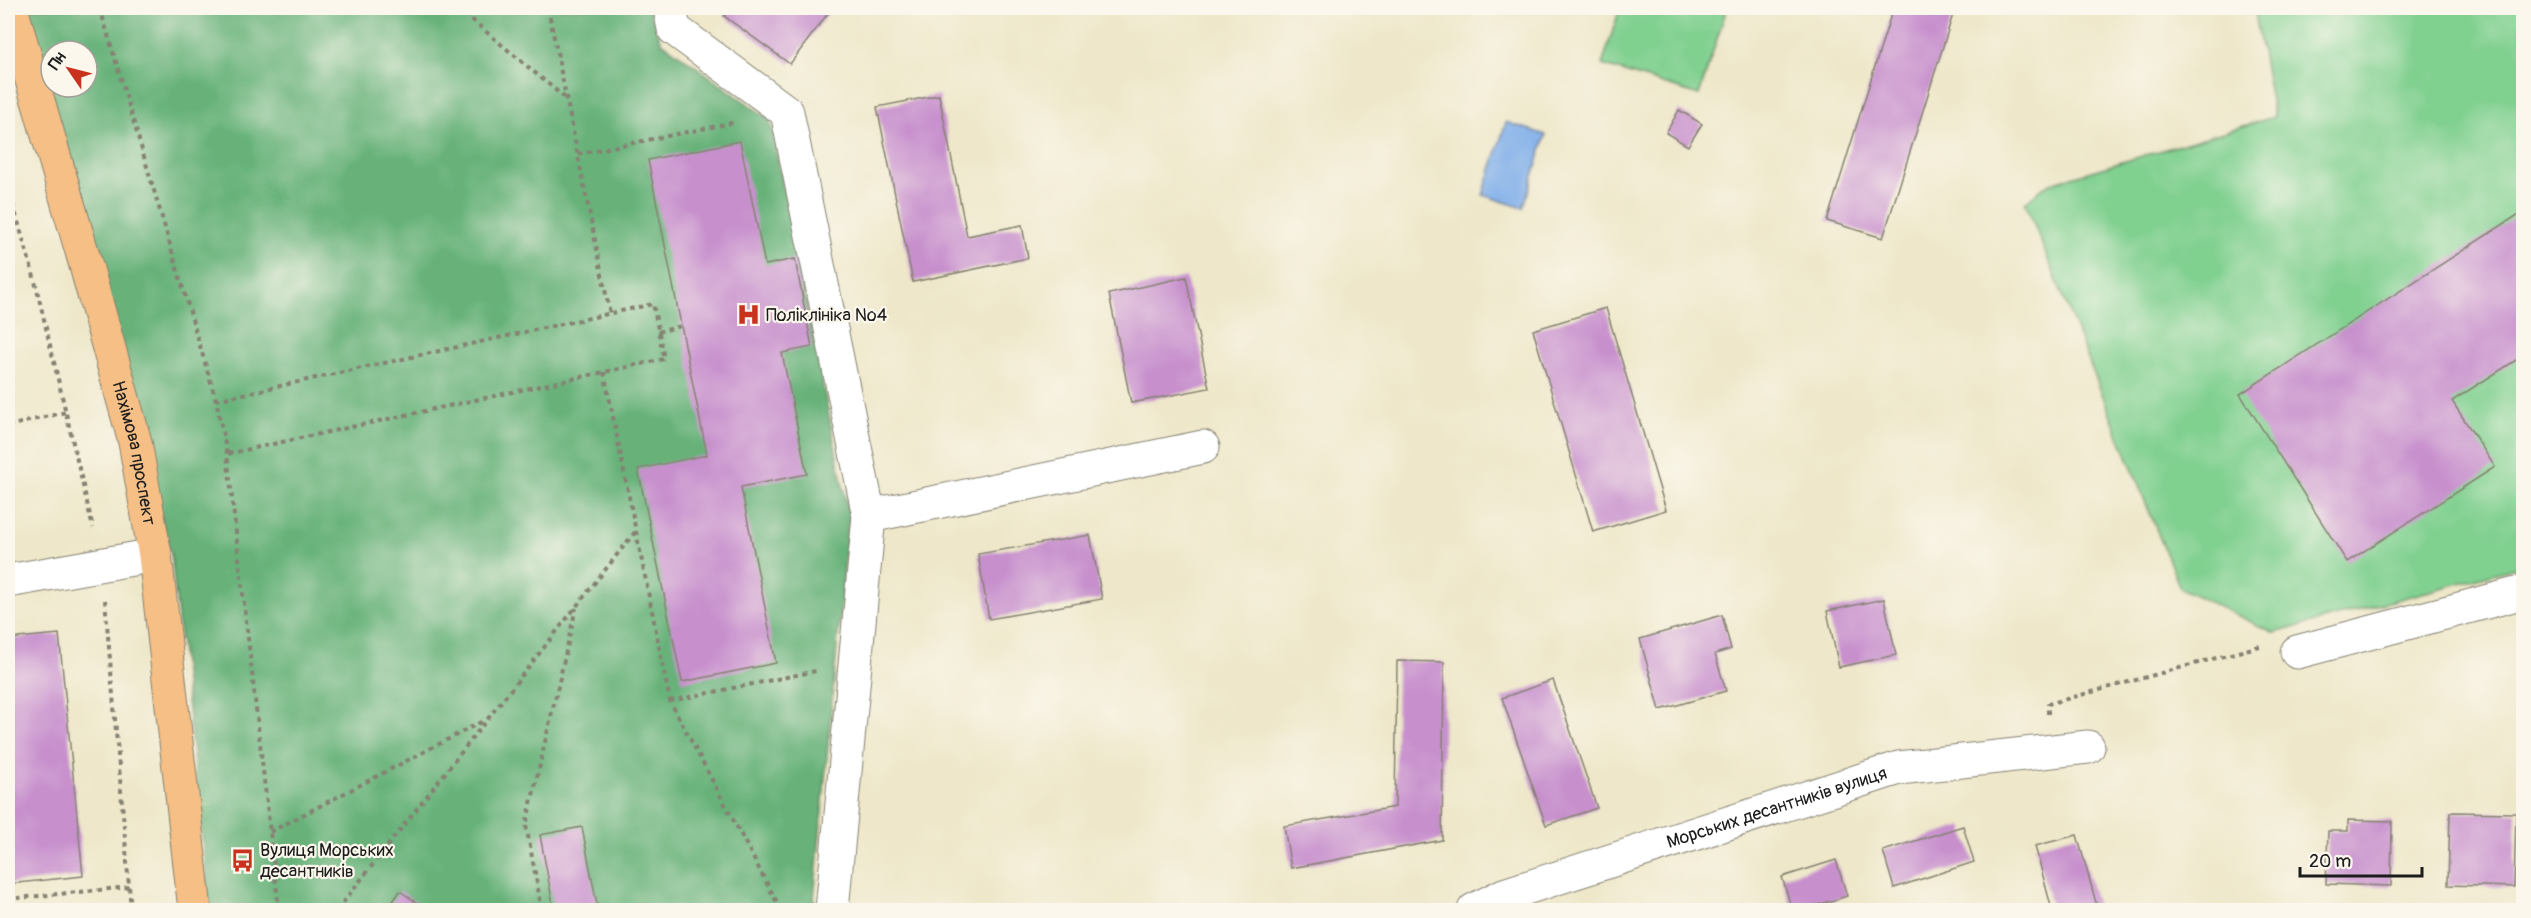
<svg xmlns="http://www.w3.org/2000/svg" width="2531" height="918" font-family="Pangolin,sans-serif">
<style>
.green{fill:#80d090;stroke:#4e7656;stroke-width:1.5}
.forest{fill:#68b27a;stroke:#42674b;stroke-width:1.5;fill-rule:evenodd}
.water{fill:#7faee9;stroke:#4e6582;stroke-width:1.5}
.building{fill:#c790cd}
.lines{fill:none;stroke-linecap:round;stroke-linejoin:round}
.minor-casing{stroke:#858272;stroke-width:35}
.major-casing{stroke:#858272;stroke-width:35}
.path{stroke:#858272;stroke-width:4;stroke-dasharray:4.5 4.5;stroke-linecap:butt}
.minor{stroke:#fff;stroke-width:33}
.major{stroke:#f5bf86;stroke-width:33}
.labels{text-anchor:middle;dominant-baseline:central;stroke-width:4.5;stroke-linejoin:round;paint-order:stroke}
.poi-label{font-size:18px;fill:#1c1c1c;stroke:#fbf7ec;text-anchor:start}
.street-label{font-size:18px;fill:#1c1c1c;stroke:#fbf7ec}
</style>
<rect width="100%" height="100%" fill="#fbf7ec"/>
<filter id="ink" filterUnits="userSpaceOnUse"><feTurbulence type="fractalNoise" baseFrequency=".0167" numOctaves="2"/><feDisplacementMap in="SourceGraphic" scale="12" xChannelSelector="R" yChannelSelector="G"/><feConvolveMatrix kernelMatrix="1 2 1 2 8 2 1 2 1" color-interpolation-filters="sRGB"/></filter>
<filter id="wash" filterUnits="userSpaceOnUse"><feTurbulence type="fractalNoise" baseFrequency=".008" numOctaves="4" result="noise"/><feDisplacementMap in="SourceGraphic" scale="24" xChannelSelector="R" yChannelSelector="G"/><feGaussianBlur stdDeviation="1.35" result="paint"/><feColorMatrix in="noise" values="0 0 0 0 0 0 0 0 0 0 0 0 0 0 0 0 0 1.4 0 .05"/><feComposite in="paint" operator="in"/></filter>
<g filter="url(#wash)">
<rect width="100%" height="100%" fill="#eee7c9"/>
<g class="green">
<polygon points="1620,8 1727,8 1699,95 1602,65"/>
<polygon points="2254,8 2523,8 2523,566 2274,633 2180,588 2025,202 2048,184 2274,117"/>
</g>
<path class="forest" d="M25 8H648L662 42 770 120 849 516 813 910H210L171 555ZM51 51H87V87H51Z"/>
<polygon class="water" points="1506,122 1546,135 1523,208 1483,195"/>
<g id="blocks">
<g class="building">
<polygon points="730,8 832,8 790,64 724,16"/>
<polygon points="1893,8 1955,8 1883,238 1827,221"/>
<polygon points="939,95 967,236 1022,225 1028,258 913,282 877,107"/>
<polygon points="1679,110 1702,124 1688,146 1666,133"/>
<polygon points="740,141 765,265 795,259 812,347 782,353 807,474 741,487 776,663 682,682 638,469 707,455 648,160"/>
<polygon points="2524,211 2524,355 2452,401 2495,467 2347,562 2240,394"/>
<polygon points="1186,277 1209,388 1131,403 1109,294"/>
<polygon points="1606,308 1666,510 1593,532 1533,330"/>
<polygon points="1090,535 1102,599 989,619 978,554"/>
<polygon points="1884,599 1896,655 1839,667 1827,611"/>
<polygon points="1722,615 1731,649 1715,654 1726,691 1660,710 1640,639"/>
<polygon points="59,634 83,876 8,884 8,639"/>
<polygon points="1397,661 1444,662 1442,840 1291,868 1284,826 1395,807"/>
<polygon points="1553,680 1597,808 1546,825 1502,698"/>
<polygon points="2450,812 2516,813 2514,887 2448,885"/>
<polygon points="2348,820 2392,821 2391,886 2326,884 2328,831 2348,831"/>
<polygon points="1963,826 1974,862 1894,888 1883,851"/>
<polygon points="582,827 598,910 554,910 540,835"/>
<polygon points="2077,835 2098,910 2052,910 2035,846"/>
<polygon points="1836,860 1847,896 1801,910 1792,910 1782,877"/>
<polygon points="400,891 427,910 387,910"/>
</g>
</g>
</g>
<g filter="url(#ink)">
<use href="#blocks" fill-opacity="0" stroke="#858272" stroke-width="1.5"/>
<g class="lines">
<defs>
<g id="minor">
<polyline points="670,8 674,29 787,112 869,516 832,910"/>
<polyline points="869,516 1203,447"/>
<polyline points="8,581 155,555"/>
<polyline points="2297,652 2524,592"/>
<path id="s1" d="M1474 910 1504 895 1899 768 2088 747"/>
</g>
<g id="major">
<path id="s2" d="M11 8 85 262 135 442 155 555 195 910"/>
</g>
</defs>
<use href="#minor" class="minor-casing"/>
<use href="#major" class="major-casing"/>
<g class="path">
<polyline points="100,8 216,400 227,454 279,910"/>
<polyline points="458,8 565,98"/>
<polyline points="548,8 610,314"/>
<polyline points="578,154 737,122"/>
<polyline points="8,187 34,277 93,528"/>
<polyline points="658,332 681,326"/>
<polyline points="604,372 670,701 781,910"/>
<polyline points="216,400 653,304 664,359 227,454"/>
<polyline points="8,426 66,412"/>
<polyline points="105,600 131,910"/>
<polyline points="670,701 816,671"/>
<polyline points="2048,714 2048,704 2260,646"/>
<polyline points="270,832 485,720"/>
<polyline points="8,899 129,887"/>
<polyline points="337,910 635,532"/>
<polyline points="542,910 526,825 576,608"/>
</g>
<use href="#minor" class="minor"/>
<use href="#major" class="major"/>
</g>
</g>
<defs>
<symbol id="hospital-bare" viewBox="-9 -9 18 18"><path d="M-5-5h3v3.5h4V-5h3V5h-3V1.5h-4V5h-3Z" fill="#c8321e" stroke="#fbf7ec" stroke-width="2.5" paint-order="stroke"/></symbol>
<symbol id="bus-bare" viewBox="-9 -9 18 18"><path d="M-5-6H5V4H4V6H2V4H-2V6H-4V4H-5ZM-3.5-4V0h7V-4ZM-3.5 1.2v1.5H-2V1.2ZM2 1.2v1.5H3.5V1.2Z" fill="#c8321e" stroke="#fbf7ec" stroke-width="2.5" paint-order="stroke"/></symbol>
</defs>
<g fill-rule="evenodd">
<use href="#hospital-bare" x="732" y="298" width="33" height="33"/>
<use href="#bus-bare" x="226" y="844" width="33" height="33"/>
</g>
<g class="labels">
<g class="poi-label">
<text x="766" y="315">Поліклініка №4</text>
<text x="260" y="850">Вулиця Морських<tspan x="260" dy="21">десантників</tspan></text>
</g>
<g class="street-label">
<text stroke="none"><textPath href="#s2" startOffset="462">Нахімова проспект</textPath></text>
<text stroke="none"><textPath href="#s1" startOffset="320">Морських десантників вулиця</textPath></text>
</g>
</g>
<rect width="2531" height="918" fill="none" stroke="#fbf7ec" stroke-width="30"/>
<g transform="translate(69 69) rotate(305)"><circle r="28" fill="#fbf7ec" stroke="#a29f99" stroke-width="1.5"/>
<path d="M0-4.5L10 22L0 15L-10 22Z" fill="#c8321e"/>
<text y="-9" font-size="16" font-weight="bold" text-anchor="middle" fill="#1c1c1c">Пн</text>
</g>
<path d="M2300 867v9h122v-9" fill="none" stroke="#1c1c1c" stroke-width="3"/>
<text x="2309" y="867" font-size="18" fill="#1c1c1c" stroke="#fbf7ec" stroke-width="4.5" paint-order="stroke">20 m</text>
</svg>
